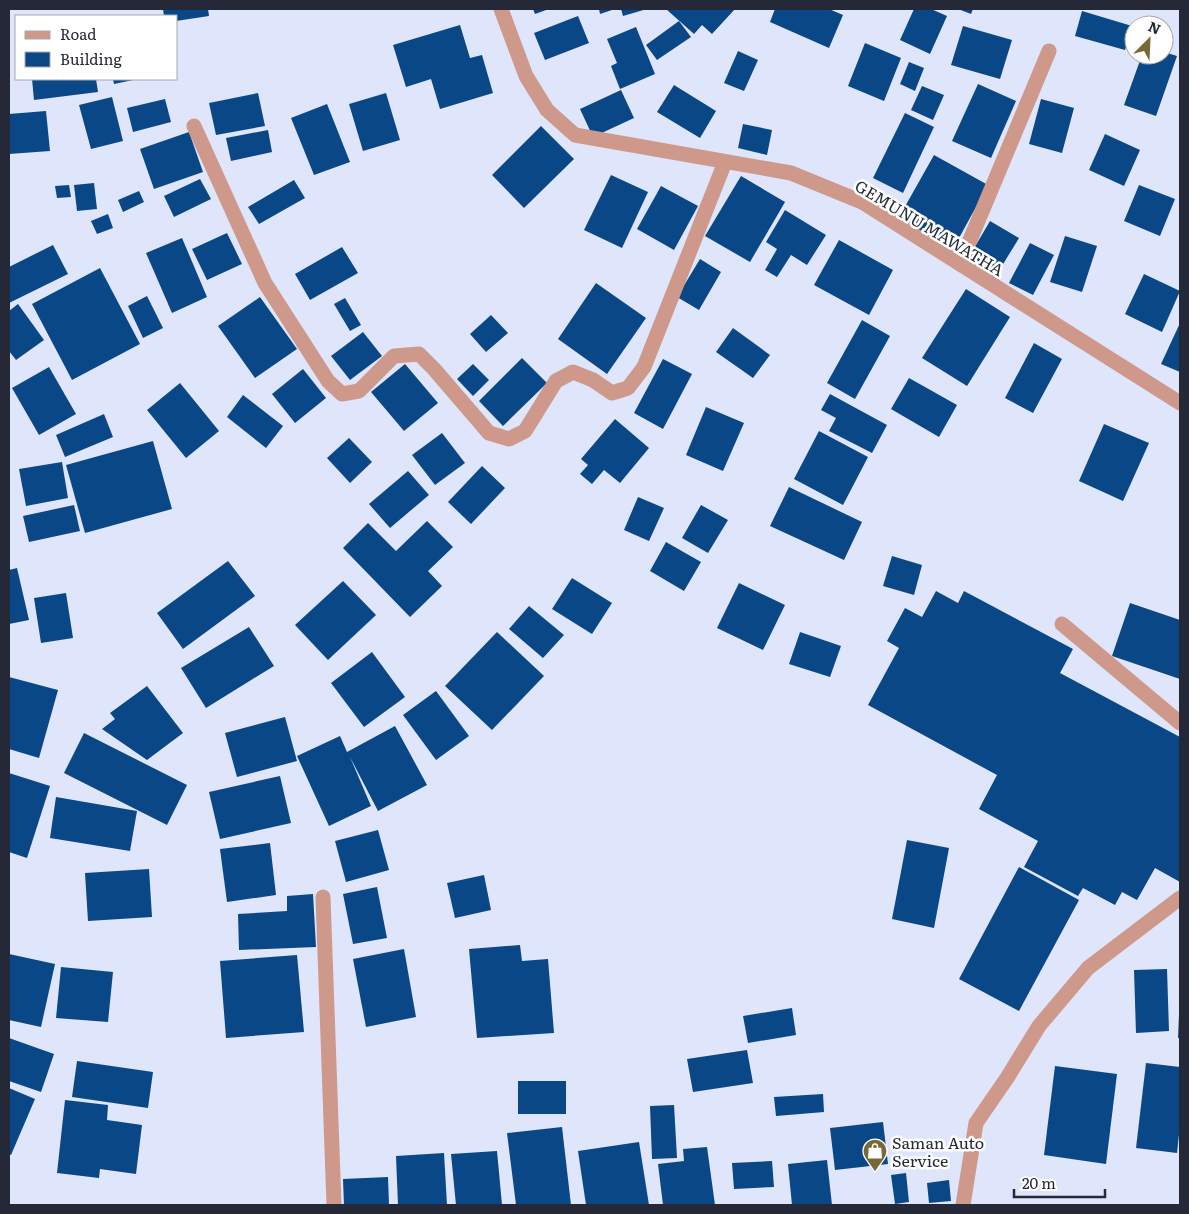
<svg xmlns="http://www.w3.org/2000/svg" width="1189" height="1214" font-family="Literata,serif">
<style>
.building{fill:#0a4786}
.lines{fill:none;stroke-linecap:round;stroke-linejoin:round}
.minor{stroke:#ce988b;stroke-width:15}
.labels{text-anchor:middle;dominant-baseline:central;stroke-width:5;stroke-linejoin:round;paint-order:stroke}
.street-label{font-size:16px;fill:#252836;stroke:#fff}
.poi-label{font-size:16px;fill:#252836;stroke:#fff;text-anchor:start}
</style>
<rect width="100%" height="100%" fill="#dfe5fb"/>
<g class="building">
<polygon points="163,9 208,9 209,16 176,21 176,16 164,16"/>
<polygon points="533,9 549,9 535,14"/>
<polygon points="599,9 615,9 600,14"/>
<polygon points="621,9 647,9 623,16"/>
<polygon points="666,9 735,9 712,34 702,25 694,34"/>
<polygon points="775,9 829,9 843,15 829,48 770,22"/>
<polygon points="914,9 931,9 947,16 930,54 900,40"/>
<polygon points="958,9 973,9 971,14"/>
<polygon points="1082,11 1132,26 1125,50 1075,36"/>
<polygon points="578,16 589,43 545,60 534,33"/>
<polygon points="679,21 691,37 657,60 646,45"/>
<polygon points="460,25 470,58 482,55 493,93 440,109 431,79 406,87 393,45"/>
<polygon points="963,26 1012,40 1000,79 951,65"/>
<polygon points="636,27 655,74 620,89 611,66 617,63 607,39"/>
<polygon points="865,43 901,58 884,101 848,86"/>
<polygon points="738,51 758,60 744,91 724,83"/>
<polygon points="1164,52 1177,56 1156,116 1124,105 1142,55 1164,55"/>
<polygon points="909,62 924,68 915,91 900,84"/>
<polygon points="32,79 96,79 98,92 34,100"/>
<polygon points="113,79 133,79 133,80 114,84"/>
<polygon points="978,84 1016,101 991,158 952,141"/>
<polygon points="674,85 716,111 700,138 657,112"/>
<polygon points="922,86 944,95 933,120 911,110"/>
<polygon points="621,90 634,118 593,137 580,109"/>
<polygon points="258,93 265,126 216,135 209,103"/>
<polygon points="386,93 400,140 363,151 349,104"/>
<polygon points="112,97 123,141 91,149 79,105"/>
<polygon points="165,99 171,122 133,132 127,108"/>
<polygon points="1041,99 1074,108 1062,153 1029,144"/>
<polygon points="327,104 350,162 314,175 291,118"/>
<polygon points="46,111 50,151 9,154 9,114"/>
<polygon points="905,113 934,127 903,193 873,178"/>
<polygon points="743,124 772,130 767,155 738,148"/>
<polygon points="541,126 574,159 524,208 492,175"/>
<polygon points="268,130 272,152 231,161 226,138"/>
<polygon points="189,132 203,172 154,189 140,149"/>
<polygon points="1105,134 1140,150 1124,186 1089,170"/>
<polygon points="934,155 988,185 953,249 898,219"/>
<polygon points="611,175 648,192 622,248 584,230"/>
<polygon points="741,176 785,202 750,262 705,236"/>
<polygon points="200,179 211,199 174,217 164,196"/>
<polygon points="294,180 305,198 259,224 248,207"/>
<polygon points="94,183 97,209 77,211 74,185"/>
<polygon points="69,185 71,197 57,198 55,186"/>
<polygon points="1139,185 1175,199 1160,236 1124,221"/>
<polygon points="661,186 698,206 674,250 637,229"/>
<polygon points="139,191 144,202 123,212 118,200"/>
<polygon points="785,210 826,235 807,265 791,255 777,277 765,270 777,249 766,242"/>
<polygon points="108,214 113,228 97,234 91,221"/>
<polygon points="990,221 1019,238 994,279 966,262"/>
<polygon points="227,233 242,264 207,280 192,249"/>
<polygon points="1065,236 1097,246 1082,292 1050,282"/>
<polygon points="182,238 207,297 172,313 146,253"/>
<polygon points="839,240 893,270 869,315 814,285"/>
<polygon points="1030,243 1054,255 1033,295 1009,283"/>
<polygon points="53,245 68,274 9,303 9,267"/>
<polygon points="342,247 358,273 310,300 295,274"/>
<polygon points="700,259 721,272 699,310 677,297"/>
<polygon points="100,268 140,344 72,380 32,304"/>
<polygon points="1144,274 1180,291 1162,332 1125,314"/>
<polygon points="596,283 646,318 607,374 558,339"/>
<polygon points="966,289 1010,317 967,386 922,358"/>
<polygon points="147,296 163,328 143,338 128,306"/>
<polygon points="260,297 297,349 255,378 218,326"/>
<polygon points="345,298 361,325 350,331 334,304"/>
<polygon points="18,304 44,340 16,360 9,351 9,311"/>
<polygon points="491,315 508,333 486,352 470,334"/>
<polygon points="862,320 890,336 855,399 827,383"/>
<polygon points="1180,323 1180,372 1161,364"/>
<polygon points="733,328 770,355 753,378 716,352"/>
<polygon points="363,332 382,356 350,380 331,356"/>
<polygon points="1034,343 1062,359 1033,413 1005,398"/>
<polygon points="522,358 547,383 503,426 479,401"/>
<polygon points="663,359 692,374 663,429 634,413"/>
<polygon points="405,364 438,403 404,431 371,392"/>
<polygon points="473,364 489,380 473,396 457,379"/>
<polygon points="49,367 76,414 39,435 12,388"/>
<polygon points="303,369 326,398 295,423 272,394"/>
<polygon points="909,378 957,405 939,437 891,409"/>
<polygon points="180,383 219,431 186,458 147,410"/>
<polygon points="830,394 887,425 872,453 829,431 836,418 821,410"/>
<polygon points="243,395 283,426 266,448 227,417"/>
<polygon points="706,407 744,423 723,471 686,455"/>
<polygon points="104,414 113,437 65,457 56,435"/>
<polygon points="615,419 649,448 620,483 604,470 592,484 580,474 588,465 581,459"/>
<polygon points="1104,424 1149,443 1123,501 1079,481"/>
<polygon points="819,431 868,457 843,505 794,479"/>
<polygon points="442,433 465,463 435,485 412,455"/>
<polygon points="349,438 372,462 350,483 327,458"/>
<polygon points="153,441 172,509 85,533 66,465"/>
<polygon points="62,462 68,498 26,506 19,469"/>
<polygon points="482,466 505,488 471,524 448,502"/>
<polygon points="408,471 429,495 390,528 369,504"/>
<polygon points="789,487 862,522 844,560 770,526"/>
<polygon points="638,497 664,508 649,541 624,530"/>
<polygon points="74,505 80,531 29,542 23,516"/>
<polygon points="701,505 728,520 708,553 682,538"/>
<polygon points="427,521 453,547 428,571 442,586 410,617 343,548 368,523 396,551"/>
<polygon points="666,542 701,562 684,591 650,571"/>
<polygon points="892,556 922,565 914,595 883,586"/>
<polygon points="228,561 255,596 183,649 157,613"/>
<polygon points="17,568 29,620 9,624 9,570"/>
<polygon points="572,578 612,603 592,634 552,609"/>
<polygon points="343,581 376,615 328,660 295,625"/>
<polygon points="739,583 785,605 763,650 717,628"/>
<polygon points="936,591 958,603 964,591 1073,649 1060,673 1180,737 1180,882 1155,868 1137,900 1122,892 1115,905 1083,888 1078,896 1024,867 1038,841 979,809 997,775 868,705 899,648 887,641 905,608 922,617"/>
<polygon points="66,593 73,638 41,643 34,598"/>
<polygon points="1130,603 1180,620 1180,679 1112,656"/>
<polygon points="529,606 564,635 543,658 509,629"/>
<polygon points="249,627 274,666 206,708 181,668"/>
<polygon points="497,632 544,676 492,730 445,686"/>
<polygon points="800,632 841,646 830,677 789,664"/>
<polygon points="372,652 405,697 364,727 331,683"/>
<polygon points="9,677 58,690 39,758 9,749"/>
<polygon points="147,686 183,733 147,760 102,729 115,719 110,713"/>
<polygon points="436,691 469,736 436,760 403,715"/>
<polygon points="285,717 297,761 237,777 225,733"/>
<polygon points="395,726 427,785 378,811 350,757 371,806 329,826 297,756 340,736 347,752"/>
<polygon points="84,733 187,785 167,825 64,773"/>
<polygon points="9,773 50,786 27,858 9,852"/>
<polygon points="280,776 291,823 220,839 209,792"/>
<polygon points="56,797 137,811 130,851 50,838"/>
<polygon points="378,830 389,870 346,882 335,841"/>
<polygon points="907,840 949,848 934,928 892,919"/>
<polygon points="270,843 276,895 227,902 220,849"/>
<polygon points="1019,867 1079,900 1019,1011 959,979"/>
<polygon points="149,869 152,917 88,921 85,873"/>
<polygon points="484,875 491,910 455,918 447,883"/>
<polygon points="377,887 387,938 353,944 343,894"/>
<polygon points="313,894 316,947 239,950 238,914 287,911 287,896"/>
<polygon points="520,945 522,961 548,959 554,1033 477,1038 469,949"/>
<polygon points="404,949 416,1017 366,1027 353,959"/>
<polygon points="9,954 55,964 41,1027 9,1020"/>
<polygon points="297,955 304,1032 226,1038 220,961"/>
<polygon points="61,967 113,972 108,1022 56,1018"/>
<polygon points="1167,969 1169,1031 1136,1033 1134,970"/>
<polygon points="792,1008 796,1035 748,1043 743,1016"/>
<polygon points="1179,1014 1180,1014 1180,1038 1178,1038"/>
<polygon points="9,1038 54,1054 41,1092 9,1081"/>
<polygon points="747,1050 753,1083 693,1092 687,1059"/>
<polygon points="77,1061 153,1072 148,1108 72,1097"/>
<polygon points="1146,1063 1180,1067 1180,1125 1177,1153 1136,1148"/>
<polygon points="1055,1066 1117,1074 1106,1164 1044,1155"/>
<rect x="518" y="1081" width="48" height="33"/>
<polygon points="9,1088 35,1099 11,1155 9,1154"/>
<polygon points="823,1094 824,1112 776,1116 774,1097"/>
<polygon points="65,1100 108,1105 107,1120 142,1125 136,1174 100,1169 99,1178 57,1173"/>
<polygon points="674,1105 677,1158 652,1159 650,1106"/>
<polygon points="883,1122 888,1164 835,1170 830,1128"/>
<polygon points="562,1127 571,1205 516,1205 507,1133"/>
<polygon points="639,1142 649,1205 586,1205 578,1151"/>
<polygon points="707,1147 715,1205 663,1205 658,1164 684,1161 683,1149"/>
<polygon points="497,1151 502,1205 456,1205 451,1154"/>
<polygon points="444,1153 447,1205 398,1205 396,1156"/>
<polygon points="827,1160 832,1205 792,1205 788,1164"/>
<polygon points="772,1161 774,1187 734,1189 732,1163"/>
<polygon points="906,1173 909,1202 895,1204 891,1175"/>
<polygon points="388,1177 389,1205 344,1205 343,1179"/>
<polygon points="949,1180 951,1201 929,1203 927,1183"/>
</g>
<g class="lines">
<g class="minor">
<polyline points="501,9 526,76 547,110 575,135 791,173 862,202 1180,403"/>
<polyline points="194,126 265,283 328,381 342,394 359,391 394,356 419,354 434,369 489,433 509,439 525,431 556,381 573,372 593,380 612,393 628,388 644,367 725,162"/>
<polyline points="960,264 1049,51"/>
<polyline points="1062,624 1180,723"/>
<polyline points="323,897 334,1205"/>
<polyline points="963,1205 976,1123 1007,1078 1039,1026 1088,968 1180,898"/>
</g>
</g>
<defs>
<symbol id="shop-pin" viewBox="-11 -11 22 30"><path d="M0 17L-7.5 6A9.5 9.5 0 1 1 7.5 6Z" fill="#776936" stroke="#fff"/><path d="M-5-2.5h2.3a2.7 3.5 0 0 1 5.4 0H5L5.5 6h-11ZM-1.5-2.5h3a1.5 2.3 0 0 0-3 0Z" fill="#fff"/></symbol>
</defs>
<g fill-rule="evenodd">
<use href="#shop-pin" x="861" y="1137" width="28" height="38"/>
</g>
<g class="labels">
<g class="street-label">
<text transform="translate(930 227) rotate(31)">GEMUNU MAWATHA</text>
</g>
<g class="poi-label">
<text x="892" y="1142">Saman Auto<tspan x="892" dy="18">Service</tspan></text>
</g>
</g>
<rect width="1189" height="1214" fill="none" stroke="#252836" stroke-width="20"/>
<rect x="15" y="15" width="162" height="65" fill="#ffffff" stroke="#a8a9af"/>
<rect x="25" y="31" width="25" height="8" fill="#ce988b" stroke="#a8a9af"/>
<text x="60" y="40" font-size="15" fill="#252836">Road</text>
<rect x="25" y="52" width="25" height="15" fill="#0a4786" stroke="#a8a9af"/>
<text x="60" y="65" font-size="15" fill="#252836">Building</text>
<g transform="translate(1149 40) rotate(24)"><circle r="24" fill="#ffffff" stroke="#a8a9af"/>
<path d="M0-4L9 19L0 12L-9 19Z" fill="#776936"/>
<text y="-8" font-size="14" font-weight="bold" text-anchor="middle" fill="#252836">N</text>
</g>
<path d="M1014 1189v8h91v-8" fill="none" stroke="#252836" stroke-width="2.5"/>
<text x="1022" y="1189" font-size="15" fill="#252836" stroke="#ffffff" stroke-width="4" paint-order="stroke">20 m</text>
</svg>
